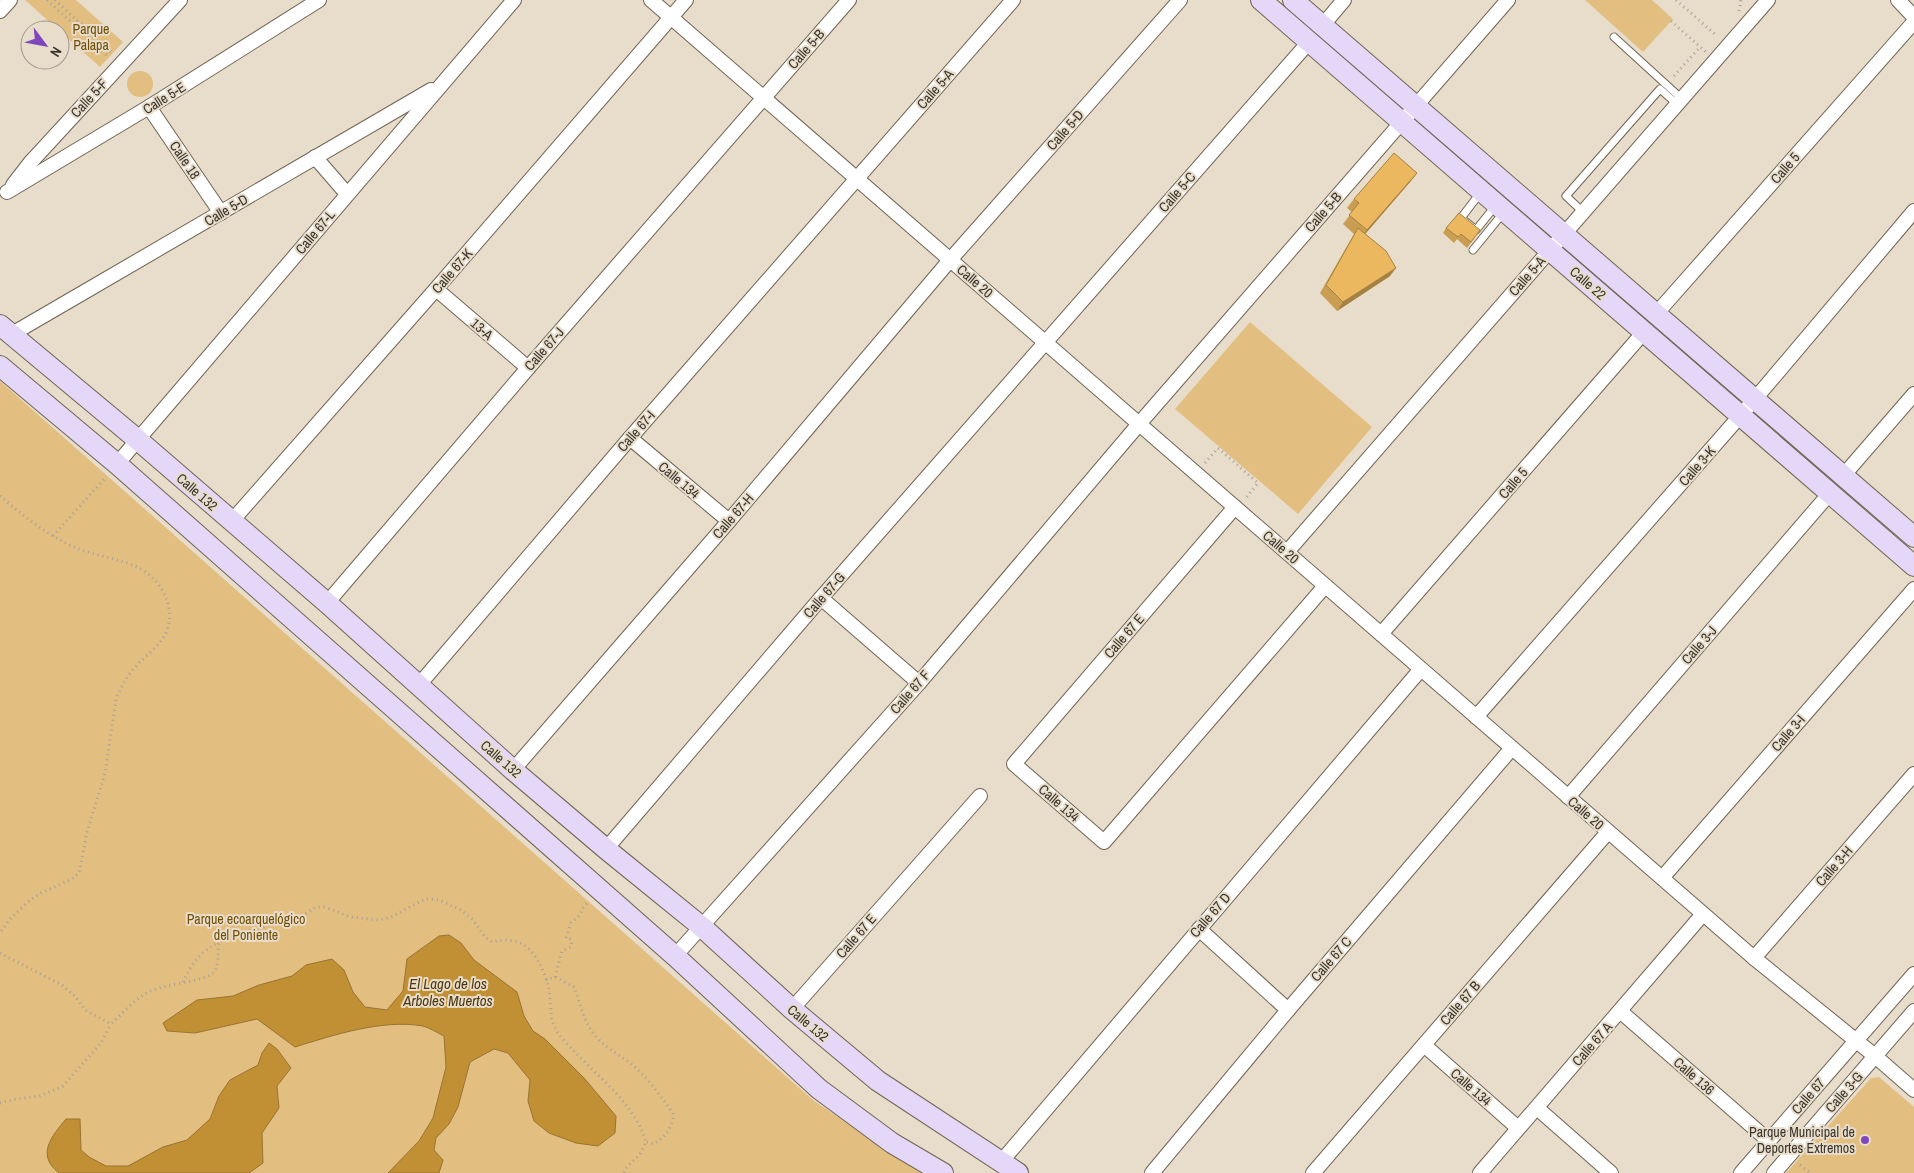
<svg xmlns="http://www.w3.org/2000/svg" width="1914" height="1173" font-family="'Archivo Narrow',sans-serif">
<style>
.green{fill:#e3be81}
.water{fill:#c19034;stroke:#987432}
.lines{fill:none;stroke-linecap:round;stroke-linejoin:round}
.lane-casing{stroke:#6f6454;stroke-width:9}
.street-casing{stroke:#6f6454;stroke-width:16}
.secondary-casing{stroke:#6f6454;stroke-width:22}
.path{stroke:#a9a192;stroke-width:3;stroke-dasharray:1 4;stroke-linecap:butt}
.lane{stroke:#fff;stroke-width:7}
.street{stroke:#fff;stroke-width:14}
.secondary{stroke:#e5d7f7;stroke-width:20}
.wall{fill:#ca9e52}
.shaded-wall{fill:#a48142}
.building{fill:#ebb85f;stroke:#a48142}
.poi-dot{fill:#7e47be;stroke:#e8ddca;stroke-width:2}
.labels{text-anchor:middle;dominant-baseline:central;stroke-width:4;stroke-linejoin:round;paint-order:stroke}
.park-label{font-size:14px;fill:#704e05;stroke:#e8ddca}
.street-label{font-size:14px;fill:#39342d;stroke:#e8ddca}
.poi-label{font-size:14px;fill:#39342d;stroke:#e8ddca;text-anchor:end}
.water-label{font-size:15px;font-style:italic;fill:#4d3812;stroke:#e8ddca}
</style>
<rect width="100%" height="100%" fill="#e8ddca"/>
<g class="green">
<polygon points="25,0 76,0 123,42 100,67"/>
<polygon points="1585,0 1652,0 1673,19 1643,52"/>
<circle cx="140" cy="84" r="13"/>
<polygon points="1250,322 1372,427 1298,514 1175,409"/>
<polygon points="0,381 813,1100 857,1130 926,1173 0,1173"/>
<polygon points="1879,1077 1914,1107 1914,1173 1786,1173 1871,1078"/>
</g>
<g class="water">
<path d="M449 935 461 943 474 960 517 992 524 1016 533 1031 545 1039 584 1078 616 1116 615 1133 598 1146 576 1143 549 1133 534 1121 528 1101 530 1080 508 1053 494 1049 470 1062 458 1107 449 1124 436 1138 434 1150 443 1160 439 1173H388L419 1141 433 1118 446 1067 444 1036C438 1033 430 1028 423 1026 382 1019 334 1035 295 1047L257 1019 195 1033 167 1031 163 1023 197 1000 233 996 259 985 292 976 306 965 332 959 344 970 353 992 365 1007 387 1010 403 991 407 959 439 936Z"/>
<path d="M269 1043 277 1049 291 1068 277 1086 279 1108 262 1133 263 1163 249 1173H59C36 1155 51 1137 66 1119H80L81 1150 89 1157 106 1166H128L163 1147 187 1140 210 1119 219 1096 230 1080 258 1065 262 1053Z"/>
</g>
<g class="lines">
<defs>
<g id="lane">
<polyline points="1614,37 1682,99"/>
<polyline points="1481,192 1461,218 1476,230 1496,205"/>
<polyline points="1583,212 1566,196 1660,89 1677,104"/>
<polyline points="1473,250 1504,212"/>
</g>
<g id="street">
<polyline points="651,0 1754,958 1875,1056 1914,1090"/>
<polyline points="1898,0 1914,17"/>
<polyline points="0,11 10,0"/>
<polyline points="1322,26 1344,0"/>
<polyline points="149,107 221,213"/>
<polyline points="315,157 347,194"/>
<polyline points="13,185 30,163 180,0"/>
<polyline points="7,192 149,107 319,0"/>
<polyline points="436,289 528,368"/>
<polyline points="1656,314 1914,22"/>
<path d="M12 334C152 253 291 170 431 90"/>
<polyline points="630,438 729,521"/>
<polyline points="117,464 514,0"/>
<polyline points="1843,476 1914,394"/>
<polyline points="1235,507 1014,764 1104,842 1325,586"/>
<polyline points="231,522 436,289 686,0"/>
<polyline points="1287,552 1768,0"/>
<polyline points="821,598 919,683"/>
<polyline points="327,603 528,368 849,0"/>
<polyline points="1381,634 1644,332"/>
<polyline points="418,686 630,438 1013,0"/>
<polyline points="1476,717 1755,399 1914,211"/>
<polyline points="513,770 729,521 950,260 1180,0"/>
<polyline points="1568,797 1830,493"/>
<polyline points="606,849 821,598 1309,42"/>
<polyline points="1662,878 1914,589"/>
<polyline points="1199,929 1288,1010"/>
<polyline points="675,956 919,683 1139,424 1508,0"/>
<polyline points="1754,958 1914,774"/>
<polyline points="792,1009 980,796"/>
<polyline points="1620,1011 1769,1141"/>
<polyline points="1424,1045 1518,1128"/>
<polyline points="1537,1108 1611,1173"/>
<polyline points="1001,1162 1421,669"/>
<polyline points="1152,1173 1288,1010 1512,748"/>
<polyline points="1313,1173 1608,832"/>
<polyline points="1480,1173 1703,914"/>
<polyline points="1741,1173 1914,974"/>
<polyline points="1774,1173 1914,1011"/>
</g>
<g id="secondary">
<polyline points="1261,0 1914,566"/>
<polyline points="1293,0 1914,537"/>
<polyline points="0,325 138,440 327,603 513,770 606,849 702,927 792,1009 878,1081 1018,1173"/>
<polyline points="0,366 117,464 675,956 819,1089 892,1143 943,1173"/>
</g>
</defs>
<use href="#lane" class="lane-casing"/>
<use href="#street" class="street-casing"/>
<use href="#secondary" class="secondary-casing"/>
<g class="path">
<polyline points="47,0 109,57"/>
<polyline points="55,0 113,54"/>
<polyline points="1676,0 1717,36"/>
<polyline points="1739,11 1741,0"/>
<polyline points="1671,21 1706,52"/>
<polyline points="1674,76 1700,47"/>
<polyline points="1205,463 1218,448 1258,483 1246,498"/>
<path d="M0 496C22 515 46 534 72 546 91 555 111 557 130 564 157 574 177 602 167 630 163 643 149 653 140 662 129 673 121 685 116 700L105 773 87 832 79 873 72 879 41 893 29 901 9 920 0 933"/>
<polyline points="53,536 106,477"/>
<path d="M0 953 62 985 76 997 85 1010 111 1024C124 1012 136 997 153 990 167 984 205 981 213 973 220 966 217 951 219 942L230 935 264 927 277 921 298 918 316 907H324L350 917 378 920 391 917 425 899 439 900 461 910 473 920 485 937 492 942C506 939 520 939 531 951 539 961 545 973 548 985 552 1000 548 1019 558 1033 562 1039 568 1045 573 1050 600 1079 635 1104 646 1142L640 1154 625 1169 624 1173"/>
<polyline points="555,977 562,951 571,947 572,942 570,939 566,938 571,923 580,915 582,909 589,901"/>
<path d="M546 980 555 977 574 987C580 1002 583 1020 593 1033 604 1048 621 1055 635 1067 650 1081 662 1098 674 1115 670 1131 667 1135 654 1144L646 1142"/>
<path d="M183 982C191 965 201 950 219 943"/>
<polyline points="0,1103 16,1099 40,1096 63,1086 101,1043 111,1024"/>
<polyline points="1800,1165 1810,1173"/>
</g>
<use href="#lane" class="lane"/>
<use href="#street" class="street"/>
<use href="#secondary" class="secondary"/>
</g>
<g class="wall">
<polygon points="1417,173 1410,182 1365,234 1390,276 1337,311 1320,293 1354,234 1343,224 1352,212 1347,208 1354,199"/>
<polygon points="1446,228 1476,236 1467,248 1457,239 1454,243 1443,233"/>
</g>
<g class="shaded-wall">
<polygon points="1417,173 1410,182 1360,240 1367,230"/>
<polygon points="1396,268 1390,276 1337,311 1343,302"/>
</g>
<g class="building">
<polygon points="1394,153 1417,173 1367,230 1349,215 1359,203 1354,199"/>
<polygon points="1459,213 1480,230 1471,242 1461,234 1458,237 1446,228"/>
<polygon points="1358,228 1386,251 1396,268 1343,302 1326,285"/>
</g>
<circle class="poi-dot" cx="1865" cy="1140" r="5"/>
<g class="labels">
<g class="park-label">
<text x="91" y="29">Parque<tspan x="91" dy="16">Palapa</tspan></text>
<text x="246" y="919">Parque ecoarquelógico<tspan x="246" dy="16">del Poniente</tspan></text>
</g>
<g class="street-label">
<text transform="translate(806 49) rotate(-49)">Calle 5-B</text>
<text transform="translate(935 89) rotate(-49)">Calle 5-A</text>
<text transform="translate(89 98) rotate(-47)">Calle 5-F</text>
<text transform="translate(164 98) rotate(-32)">Calle 5-E</text>
<text transform="translate(1065 130) rotate(-49)">Calle 5-D</text>
<text transform="translate(185 160) rotate(56)">Calle 18</text>
<text transform="translate(1785 168) rotate(-49)">Calle 5</text>
<text transform="translate(1177 192) rotate(-49)">Calle 5-C</text>
<text transform="translate(226 210) rotate(-31)">Calle 5-D</text>
<text transform="translate(1323 212) rotate(-49)">Calle 5-B</text>
<text transform="translate(315 232) rotate(-50)">Calle 67-L</text>
<text transform="translate(452 271) rotate(-49)">Calle 67-K</text>
<text transform="translate(1527 276) rotate(-49)">Calle 5-A</text>
<text transform="translate(975 281) rotate(41)">Calle 20</text>
<text transform="translate(1588 283) rotate(41)">Calle 22</text>
<text transform="translate(482 329) rotate(41)">13-A</text>
<text transform="translate(544 349) rotate(-49)">Calle 67-J</text>
<text transform="translate(636 431) rotate(-49)">Calle 67-I</text>
<text transform="translate(1697 466) rotate(-49)">Calle 3-K</text>
<text transform="translate(679 480) rotate(40)">Calle 134</text>
<text transform="translate(1513 483) rotate(-49)">Calle 5</text>
<text transform="translate(197 492) rotate(41)">Calle 132</text>
<text transform="translate(733 516) rotate(-49)">Calle 67-H</text>
<text transform="translate(1281 547) rotate(41)">Calle 20</text>
<text transform="translate(824 595) rotate(-49)">Calle 67-G</text>
<text transform="translate(1124 636) rotate(-49)">Calle 67 E</text>
<text transform="translate(1699 645) rotate(-49)">Calle 3-J</text>
<text transform="translate(910 692) rotate(-49)">Calle 67 F</text>
<text transform="translate(1788 733) rotate(-49)">Calle 3-I</text>
<text transform="translate(501 759) rotate(41)">Calle 132</text>
<text transform="translate(1059 803) rotate(41)">Calle 134</text>
<text transform="translate(1586 813) rotate(41)">Calle 20</text>
<text transform="translate(1834 866) rotate(-49)">Calle 3-H</text>
<text transform="translate(1210 915) rotate(-49)">Calle 67 D</text>
<text transform="translate(856 936) rotate(-49)">Calle 67 E</text>
<text transform="translate(1331 959) rotate(-49)">Calle 67 C</text>
<text transform="translate(1460 1003) rotate(-49)">Calle 67 B</text>
<text transform="translate(808 1023) rotate(40)">Calle 132</text>
<text transform="translate(1592 1044) rotate(-49)">Calle 67 A</text>
<text transform="translate(1694 1076) rotate(41)">Calle 136</text>
<text transform="translate(1471 1087) rotate(41)">Calle 134</text>
<text transform="translate(1844 1092) rotate(-49)">Calle 3-G</text>
<text transform="translate(1808 1096) rotate(-49)">Calle 67</text>
</g>
<g class="poi-label">
<text x="1855" y="1132">Parque Municipal de<tspan x="1855" dy="16">Deportes Extremos</tspan></text>
</g>
<g class="water-label">
<text x="448" y="983">El Lago de los<tspan x="448" dy="17">Arboles Muertos</tspan></text>
</g>
</g>
<g transform="translate(45 45) rotate(122)"><circle r="24" fill="#e8ddca" stroke="#a2998b"/>
<path d="M0-4L9 19L0 12L-9 19Z" fill="#7e47be"/>
<text y="-8" font-size="14" font-weight="bold" text-anchor="middle" fill="#39342d">N</text>
</g>
</svg>
